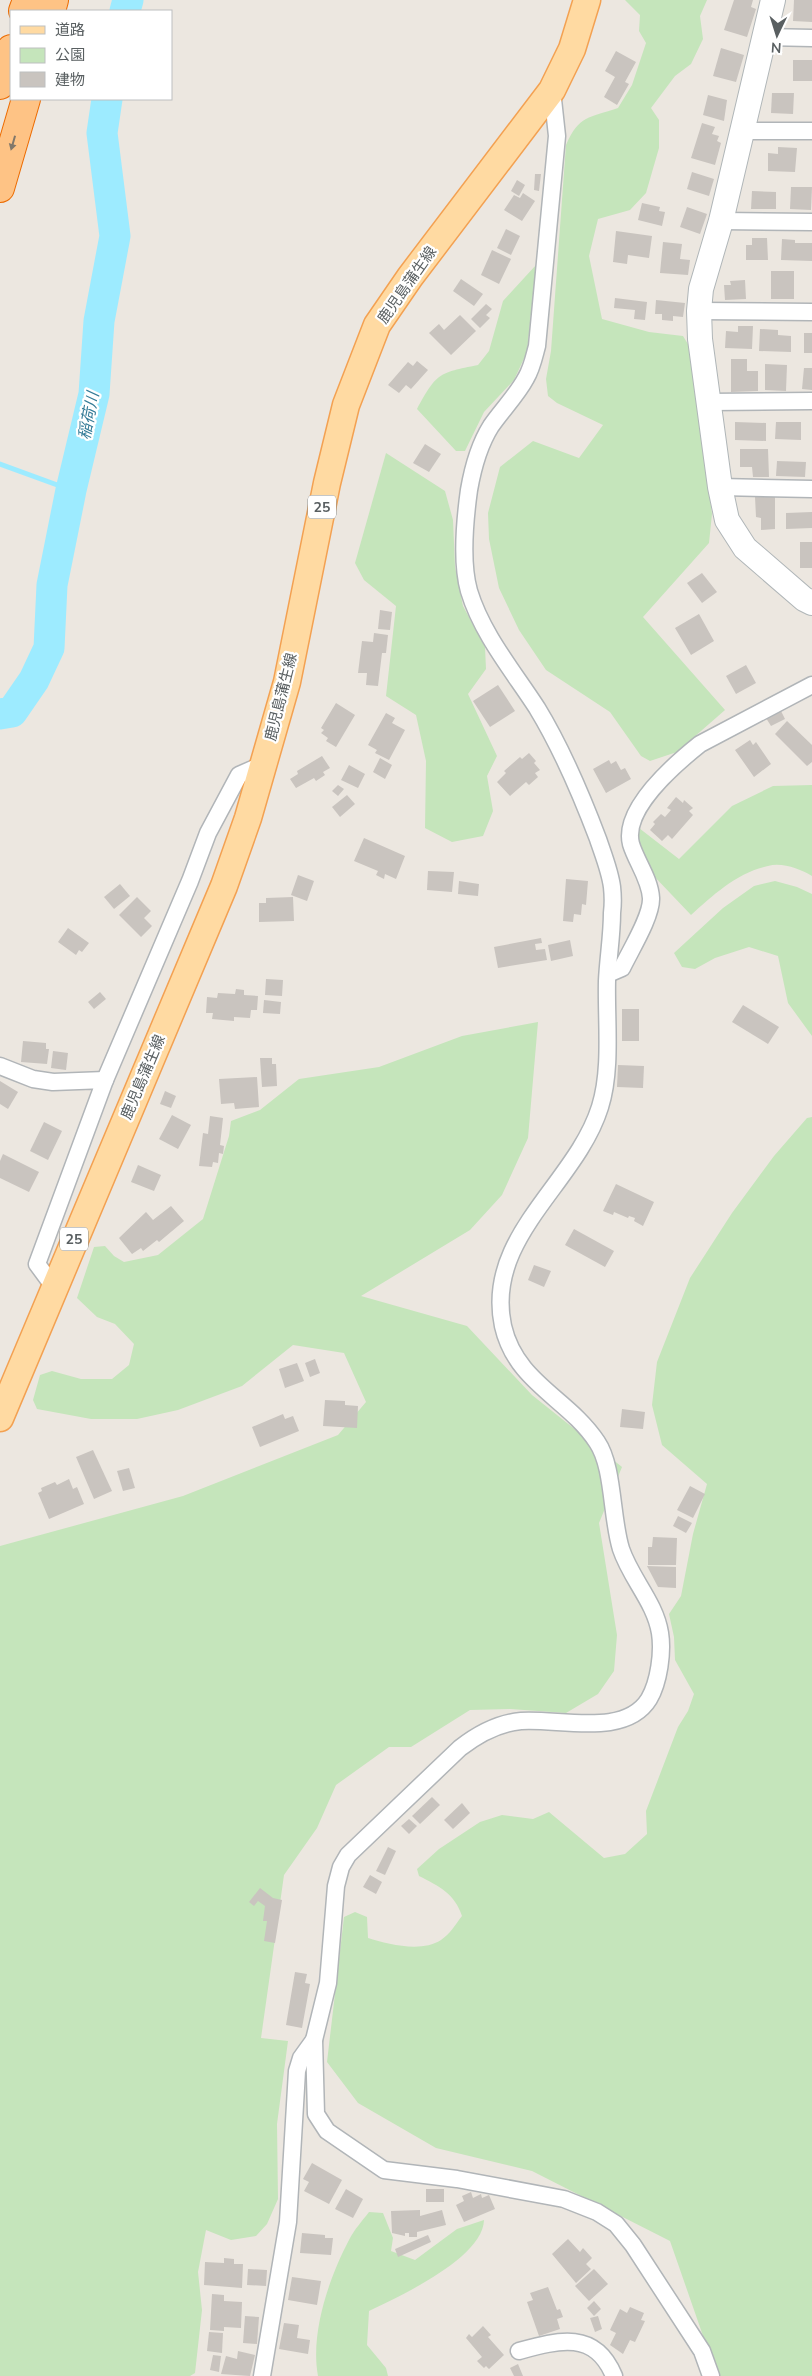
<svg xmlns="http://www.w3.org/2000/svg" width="812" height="2376" font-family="'Nunito Sans','Noto Sans JP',sans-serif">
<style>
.green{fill:#c5e5bb}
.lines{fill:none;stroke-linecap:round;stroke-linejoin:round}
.stream{stroke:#9debff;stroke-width:5}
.river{stroke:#9debff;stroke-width:31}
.building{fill:#c9c4bf}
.street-casing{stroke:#b1b5b8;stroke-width:19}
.secondary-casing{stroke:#b0b6b8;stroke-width:26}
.primary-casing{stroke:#f3a152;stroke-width:29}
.highway-casing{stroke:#ec6b00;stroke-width:30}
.street{stroke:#fff;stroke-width:16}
.secondary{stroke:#fff;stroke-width:24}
.primary{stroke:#ffdaa2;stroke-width:26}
.highway{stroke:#fec385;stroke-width:28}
.oneway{fill:#82786a}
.labels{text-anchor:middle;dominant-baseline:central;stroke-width:4.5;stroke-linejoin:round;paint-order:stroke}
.shield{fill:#fff;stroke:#8b8f90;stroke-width:1}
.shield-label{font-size:14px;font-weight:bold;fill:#595f61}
.street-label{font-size:15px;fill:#595f61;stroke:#fff}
.water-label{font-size:16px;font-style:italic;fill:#347b97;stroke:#fff}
</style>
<rect width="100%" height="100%" fill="#ece7e0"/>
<g class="green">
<path d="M625 0H707L700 16 703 39 691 64 675 76 651 108 659 120V148L646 193 630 210 598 219 589 256 602 319 649 332 683 336 691 349 712 514 709 543 643 617 725 710 677 752 650 761 641 756 610 712 546 670 519 630 499 588 489 539 488 513 500 467 533 441 579 458 603 425 557 403 548 396 546 379 551 351 566 145C579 115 589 118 618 108L632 85 646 43 639 31 640 15Z"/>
<path d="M536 265 527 352 514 380 484 412 465 451H456L417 409C437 373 438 373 478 365L489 351 503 301Z"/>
<polygon points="386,453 445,491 453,520 455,567 463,606 485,647 486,669 468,694 497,756 487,776 493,811 483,836 452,842 425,828 426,761 416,715 386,696 396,606 364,580 355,563"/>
<path d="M812 785V876C800 869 782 862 768 866 738 872 713 895 691 915L651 873 639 852 637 831 639 828 679 859 732 806 773 786Z"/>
<polygon points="775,881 797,887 812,894 812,1036 788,1003 778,956 749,947 715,958 695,969 682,967 674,953 723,908 754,886"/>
<polygon points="538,1022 528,1138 502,1195 470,1230 361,1296 467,1326 532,1395 622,1467 599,1523 617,1635 614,1671 598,1694 566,1713 510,1709 470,1710 411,1747 389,1747 336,1785 317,1828 284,1875 261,2038 288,2041 277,2124 278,2199 267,2224 256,2236 231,2240 206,2230 198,2272 202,2310 195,2373 190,2376 0,2376 0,1546 183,1496 338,1435 366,1402 344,1353 293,1345 242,1386 178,1410 137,1419 91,1419 37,1409 33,1400 40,1375 52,1371 81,1379 112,1379 129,1365 134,1344 115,1324 97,1317 77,1298 94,1247 105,1246 114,1256 124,1262 158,1255 203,1219 229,1136 231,1121 260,1110 299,1079 379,1067 462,1036"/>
<path d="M812 1117V2376H717L670 2241 532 2171 436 2148 358 2103 327 2062 344 1917 355 1912 367 1917 368 1938C388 1944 421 1953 441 1940 450 1934 455 1925 462 1916 455 1894 439 1886 419 1876L417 1869 439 1849 480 1822 502 1815 533 1819 549 1812 604 1858 625 1854 647 1834 646 1811 678 1727 688 1711 694 1694 675 1660 674 1637 669 1614 681 1596 693 1534 707 1484 662 1445 652 1405 657 1362 690 1278 732 1213 774 1156 807 1118Z"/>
<path d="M369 2212 383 2213 393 2238 391 2251 415 2260 457 2229 484 2220C483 2258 400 2296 369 2311L367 2345 386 2368 388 2376H318C310 2333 329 2278 349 2240 354 2230 362 2221 369 2212Z"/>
</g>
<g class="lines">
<polyline class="stream" points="0,464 71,490"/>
<g class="river">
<polyline points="125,11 128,0"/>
<polyline points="0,714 12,712 34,680 49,648 52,585 71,490 94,394 99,321 115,236 102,133 107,99"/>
</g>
</g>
<g class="building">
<polygon points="734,0 753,0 751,7 756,9 747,37 724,30"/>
<polygon points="794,0 812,0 812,22 793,21"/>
<polygon points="721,48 744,55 736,82 713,76"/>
<polygon points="616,51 636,62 625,82 629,84 617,105 604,97 615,77 605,71"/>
<rect x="793" y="60" width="19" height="21"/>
<polygon points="772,93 794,93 793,114 771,113"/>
<polygon points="708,95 727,100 724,121 703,115"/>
<polygon points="702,123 715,127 712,134 719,136 717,141 721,143 715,165 691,158"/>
<polygon points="778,147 797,148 795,172 768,171 768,153 778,154"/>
<polygon points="692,172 714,179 709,196 687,189"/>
<polygon points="535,174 541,174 539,191 534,190"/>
<polygon points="517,180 525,185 519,196 511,191"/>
<polygon points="791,187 812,187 811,210 790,209"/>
<polygon points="752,191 776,192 776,209 751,209"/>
<polygon points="523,193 535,201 522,221 504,210 514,195 520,198"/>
<polygon points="642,203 660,207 659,211 665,212 662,226 638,220"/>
<polygon points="687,207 707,214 700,234 680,227"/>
<polygon points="506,229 520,236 511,255 497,248"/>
<polygon points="616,231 652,236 649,258 628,255 627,264 613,262"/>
<polygon points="752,238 767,238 768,260 746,260 746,245 752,245"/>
<polygon points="782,239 795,240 795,243 812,243 812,261 781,260"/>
<polygon points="663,242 682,244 680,259 690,260 688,275 660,273"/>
<polygon points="492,250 511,259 499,284 481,275"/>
<rect x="771" y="271" width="23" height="28"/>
<polygon points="461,279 483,294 474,306 453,291"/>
<polygon points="745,280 746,299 725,300 724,285 731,285 730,281"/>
<polygon points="615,298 647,302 645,320 634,319 635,310 614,308"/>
<polygon points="656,300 685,303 683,317 673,316 673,321 662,320 662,314 655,314"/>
<polygon points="486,304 492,309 486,315 490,318 480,328 471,319"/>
<polygon points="460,315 476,331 451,355 429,333 439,324 444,330"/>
<polygon points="738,326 753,326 752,349 725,348 726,331 738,332"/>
<polygon points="760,329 778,330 778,335 791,336 791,352 759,351"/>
<rect x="804" y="333" width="8" height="20"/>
<polygon points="731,359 747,359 747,371 758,371 758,391 731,392"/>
<polygon points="417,361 428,370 411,389 406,385 399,393 388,385 408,362 413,366"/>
<polygon points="765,364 787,365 786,391 765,390"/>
<polygon points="804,368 812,368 812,390 802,389"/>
<polygon points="735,422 766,423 766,441 735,440"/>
<polygon points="776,422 801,422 801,440 775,439"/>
<polygon points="425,444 441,454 429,472 413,463"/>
<polygon points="740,449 768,449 769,477 753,477 752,467 740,467"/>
<polygon points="777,461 806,462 805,477 776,476"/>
<polygon points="755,497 775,497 775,529 761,530 761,518 756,517"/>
<polygon points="812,512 812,528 786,529 786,513"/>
<rect x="800" y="542" width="12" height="26"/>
<polygon points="702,573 717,592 702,603 687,583"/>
<polygon points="380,610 392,612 390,630 378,629"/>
<polygon points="699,614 714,641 691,655 675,628"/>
<polygon points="374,633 388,635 386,653 382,653 378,686 366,685 367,673 358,673 362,641 373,642"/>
<polygon points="746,665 756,683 736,694 726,676"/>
<polygon points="498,685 515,711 490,727 473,701"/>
<polygon points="336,703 355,715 336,747 326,741 328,738 321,733 324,730 321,728"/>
<polygon points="781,711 785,719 771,726 766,718"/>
<polygon points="386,713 395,718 392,723 405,730 389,760 375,753 377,750 368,745"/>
<polygon points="787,721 812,745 812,762 807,766 775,734"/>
<polygon points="750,740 753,745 756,742 771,764 754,777 735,750"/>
<polygon points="529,753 536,761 534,763 540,770 535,773 538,777 529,785 526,782 510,796 497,782 506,773 504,771 520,757 522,759"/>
<polygon points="322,756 330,768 323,772 325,775 316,781 314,778 296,788 290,779 298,774 297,771"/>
<polygon points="380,758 392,765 385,779 373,772"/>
<polygon points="609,760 611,764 616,761 621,770 625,768 631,779 606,793 593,769"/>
<polygon points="349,765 365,774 358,788 341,780"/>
<polygon points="338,785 344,789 338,796 332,791"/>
<polygon points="347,795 355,804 340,817 332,807"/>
<polygon points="676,797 683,803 684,800 693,808 689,811 693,815 672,839 668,835 662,841 650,830 655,824 653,822 661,814 665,817 671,810 667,808"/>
<polygon points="364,838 405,856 396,879 385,874 384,879 376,875 378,871 354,861"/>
<polygon points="428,871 454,872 452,892 427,890"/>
<polygon points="298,875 314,881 307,901 291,895"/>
<polygon points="566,879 588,881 586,905 582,904 581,915 574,914 573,922 563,921"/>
<polygon points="459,881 479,884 478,896 458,894"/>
<polygon points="120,884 130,896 114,909 104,897"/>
<polygon points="137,897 151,911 144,918 152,926 141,937 119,915"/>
<polygon points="293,897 294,921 259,922 259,903 266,903 266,898"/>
<polygon points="68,928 89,943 82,952 79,950 76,955 58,942"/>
<polygon points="541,938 542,943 535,944 536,950 545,949 547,960 498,968 494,947"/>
<polygon points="570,940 573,956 551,961 548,945"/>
<polygon points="266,979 283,980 282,996 265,995"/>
<polygon points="236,989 244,990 244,995 258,996 257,1010 251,1010 250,1018 234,1017 234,1021 212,1019 213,1013 206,1013 207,997 217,998 218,993 235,994"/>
<polygon points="100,992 106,999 94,1009 88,1002"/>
<polygon points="264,1000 281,1002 280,1014 263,1013"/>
<polygon points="743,1005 779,1027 768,1044 732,1022"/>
<rect x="622" y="1009" width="17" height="32"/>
<polygon points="23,1041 46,1043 46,1049 49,1049 47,1064 21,1062"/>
<polygon points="53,1051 68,1053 66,1070 51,1068"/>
<polygon points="260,1058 272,1058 272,1064 276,1064 277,1086 262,1087"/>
<polygon points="618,1065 644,1066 643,1088 617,1087"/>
<polygon points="257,1077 259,1107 235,1109 234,1103 221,1104 219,1079"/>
<polygon points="0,1081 18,1092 8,1109 0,1104"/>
<polygon points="165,1091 176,1096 171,1108 160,1104"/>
<polygon points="172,1115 191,1125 178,1149 159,1139"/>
<polygon points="210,1116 223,1118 220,1145 224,1146 223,1154 219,1153 218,1163 213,1162 212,1167 199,1166 203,1133 208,1134"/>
<polygon points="44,1122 62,1131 48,1160 30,1151"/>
<polygon points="3,1154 39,1172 29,1192 0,1178 0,1161"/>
<polygon points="138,1165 161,1175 154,1191 131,1182"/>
<polygon points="616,1184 654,1202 643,1226 634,1221 635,1218 629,1216 628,1218 614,1212 613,1215 603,1211"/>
<polygon points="171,1206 184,1221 159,1242 157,1240 143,1251 141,1248 132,1254 119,1238 146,1212 153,1220"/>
<polygon points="574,1229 614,1251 605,1267 565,1245"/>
<polygon points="534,1265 551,1271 544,1287 528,1280"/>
<polygon points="315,1359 320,1373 310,1377 305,1363"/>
<polygon points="297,1363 304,1381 285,1388 279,1369"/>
<polygon points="325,1400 345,1401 345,1405 358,1406 357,1428 323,1426"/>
<polygon points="622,1409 645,1412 643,1429 620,1427"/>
<polygon points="283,1414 285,1419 293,1416 299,1431 260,1447 252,1427"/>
<polygon points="93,1450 112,1491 94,1499 76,1457"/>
<polygon points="129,1468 135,1488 123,1491 117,1471"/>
<polygon points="69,1479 73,1489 77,1487 84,1504 49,1519 38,1493 42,1491 41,1488 55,1482 57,1485"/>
<polygon points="690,1486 705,1494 693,1518 677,1510"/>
<polygon points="678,1516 692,1523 686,1533 673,1526"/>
<polygon points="653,1537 677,1538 676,1565 648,1565 648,1547 652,1547"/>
<polygon points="647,1566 676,1567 676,1588 658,1587"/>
<polygon points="432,1797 440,1805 420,1824 412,1816"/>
<polygon points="462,1803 470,1813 453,1829 444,1820"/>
<polygon points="409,1819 417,1826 409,1834 401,1826"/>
<polygon points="388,1847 396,1851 385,1875 376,1871"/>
<polygon points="370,1875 382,1882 376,1894 363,1887"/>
<polygon points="260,1888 273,1898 282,1900 275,1943 264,1941 267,1921 263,1921 265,1906 258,1901 254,1906 249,1902"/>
<polygon points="295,1972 307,1974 305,1983 310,1984 302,2028 286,2025"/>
<polygon points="312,2163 342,2180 329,2204 304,2191 309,2182 303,2179"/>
<polygon points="346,2189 363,2199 353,2218 335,2209"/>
<rect x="426" y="2189" width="18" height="13"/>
<polygon points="471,2192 473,2198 481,2194 482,2198 489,2195 495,2209 464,2222 456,2205 464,2201 462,2196"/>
<polygon points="420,2210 420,2216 442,2210 446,2225 417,2232 417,2237 409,2237 409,2233 405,2233 405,2236 392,2233 391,2211"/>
<polygon points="302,2233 325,2235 325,2238 333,2238 331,2255 300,2253"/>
<polygon points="428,2235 431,2242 398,2257 395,2249"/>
<polygon points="568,2239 580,2252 583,2248 592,2258 586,2264 591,2269 576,2283 552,2254"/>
<polygon points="224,2258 234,2259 234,2264 243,2264 242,2288 204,2285 205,2262 224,2263"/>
<polygon points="248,2269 267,2270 266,2286 247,2285"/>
<polygon points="594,2269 608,2284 589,2301 575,2286"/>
<polygon points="292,2277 321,2281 317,2305 288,2300"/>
<polygon points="548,2287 557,2310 560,2309 563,2317 557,2319 560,2329 539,2336 527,2302 533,2300 530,2293"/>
<polygon points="212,2294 224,2295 224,2301 242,2302 241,2328 224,2327 224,2331 210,2330"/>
<polygon points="594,2301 601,2309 594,2316 587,2308"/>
<polygon points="630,2307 644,2313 641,2320 645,2321 635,2342 630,2340 623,2354 610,2345 616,2333 610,2330 620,2309 627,2313"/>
<polygon points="245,2316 259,2317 257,2344 243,2343"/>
<polygon points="598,2316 602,2329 595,2332 590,2318"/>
<polygon points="284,2323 299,2325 297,2338 310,2340 308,2354 279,2349"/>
<polygon points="483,2326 491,2335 488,2337 504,2355 489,2369 486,2366 484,2368 477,2361 482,2357 466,2338 469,2334 472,2337"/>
<polygon points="209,2332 223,2333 222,2353 207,2351"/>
<polygon points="238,2351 255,2355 250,2376 221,2374 226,2356 237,2359"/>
<polygon points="213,2355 221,2356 219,2372 210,2370"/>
<polygon points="518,2364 523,2376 514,2376 510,2368"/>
</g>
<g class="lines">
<defs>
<g id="street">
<polyline points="765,37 812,38"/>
<path d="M552 90 557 136 537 346C534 357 532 368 526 378 517 395 502 410 491 426 479 445 473 467 469 490 465 519 461 563 469 591 482 634 513 671 537 708 562 749 581 794 598 839 603 854 610 871 612 887 613 896 613 905 612 913 612 936 608 958 607 981 606 1021 612 1069 600 1107 576 1184 484 1237 503 1326 516 1383 568 1398 597 1442 614 1467 611 1517 621 1549 631 1579 655 1602 660 1633 663 1652 659 1682 649 1699 625 1738 559 1718 521 1721 498 1723 478 1734 460 1748L348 1855 341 1867 336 1886 328 1983 314 2040 316 2114 327 2131 384 2170 457 2179 564 2199 597 2212 616 2224 633 2245 702 2351 711 2376"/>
<polyline points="742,131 812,131"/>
<polyline points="721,221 812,222"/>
<polyline points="699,311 812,312"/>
<polyline points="709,402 812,401"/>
<polyline points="720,487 812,489"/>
<path d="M608 974 622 968C630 951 652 916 651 898 650 879 636 861 631 844 622 809 675 764 700 744L812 685"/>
<polyline points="0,1066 33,1079 53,1082 105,1080 37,1264 54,1287"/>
<polyline points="105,1080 190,881 208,833 239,775 264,764"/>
<path d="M519 2351C559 2340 595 2330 614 2376"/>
<polyline points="262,2376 288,2222 297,2071 301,2058 314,2040"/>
</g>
<polyline id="secondary" points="773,0 721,221 701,289 699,311 700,339 720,487 727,520 745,548 804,599 812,603"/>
<polyline id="primary" points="0,1418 224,886 248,818 287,682 327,483 346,405 377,325 410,277 552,90 572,49 587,0"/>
<g id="highway">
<polyline points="23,11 27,0"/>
<polyline points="51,11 54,0"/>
<polyline points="0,85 11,49"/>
<polyline points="0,188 26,99"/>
</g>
</defs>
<use href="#street" class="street-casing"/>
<use href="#secondary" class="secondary-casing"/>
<use href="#primary" class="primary-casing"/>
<use href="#highway" class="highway-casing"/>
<use href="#street" class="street"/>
<use href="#secondary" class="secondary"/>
<use href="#primary" class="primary"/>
<use href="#highway" class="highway"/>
</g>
<defs><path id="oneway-solid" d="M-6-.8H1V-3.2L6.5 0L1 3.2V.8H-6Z" transform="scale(1.25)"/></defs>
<use class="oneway" href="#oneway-solid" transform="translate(13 143) rotate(106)"/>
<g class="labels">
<g class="shield">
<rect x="308" y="495.5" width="28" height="23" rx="4"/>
<rect x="60" y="1227.5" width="28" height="23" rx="4"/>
</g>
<g class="shield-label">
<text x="322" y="507">25</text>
<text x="74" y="1239">25</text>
</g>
<g class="street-label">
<text transform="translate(407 285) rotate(-55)">鹿児島蒲生線</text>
<text transform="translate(281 697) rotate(-76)">鹿児島蒲生線</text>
<text transform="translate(143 1077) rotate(-67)">鹿児島蒲生線</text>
</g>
<g class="water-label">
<text transform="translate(89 416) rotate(-79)">稲荷川</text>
</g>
</g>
<rect x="10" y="10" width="162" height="90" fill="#ffffff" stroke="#bdbfc0"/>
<rect x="20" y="26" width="25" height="8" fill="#ffdaa2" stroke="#bdbfc0"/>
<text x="55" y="35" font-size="15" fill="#595f61">道路</text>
<rect x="20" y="48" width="25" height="15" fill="#c5e5bb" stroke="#bdbfc0"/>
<text x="55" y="60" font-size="15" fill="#595f61">公園</text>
<rect x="20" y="72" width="25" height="15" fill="#c9c4bf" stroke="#bdbfc0"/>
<text x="55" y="85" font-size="15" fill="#595f61">建物</text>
<g transform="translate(777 35) rotate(184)" stroke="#ffffff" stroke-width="4" paint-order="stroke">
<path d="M0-4L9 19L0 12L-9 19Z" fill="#595f61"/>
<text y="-8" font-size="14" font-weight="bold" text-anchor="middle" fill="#595f61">N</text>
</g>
</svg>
